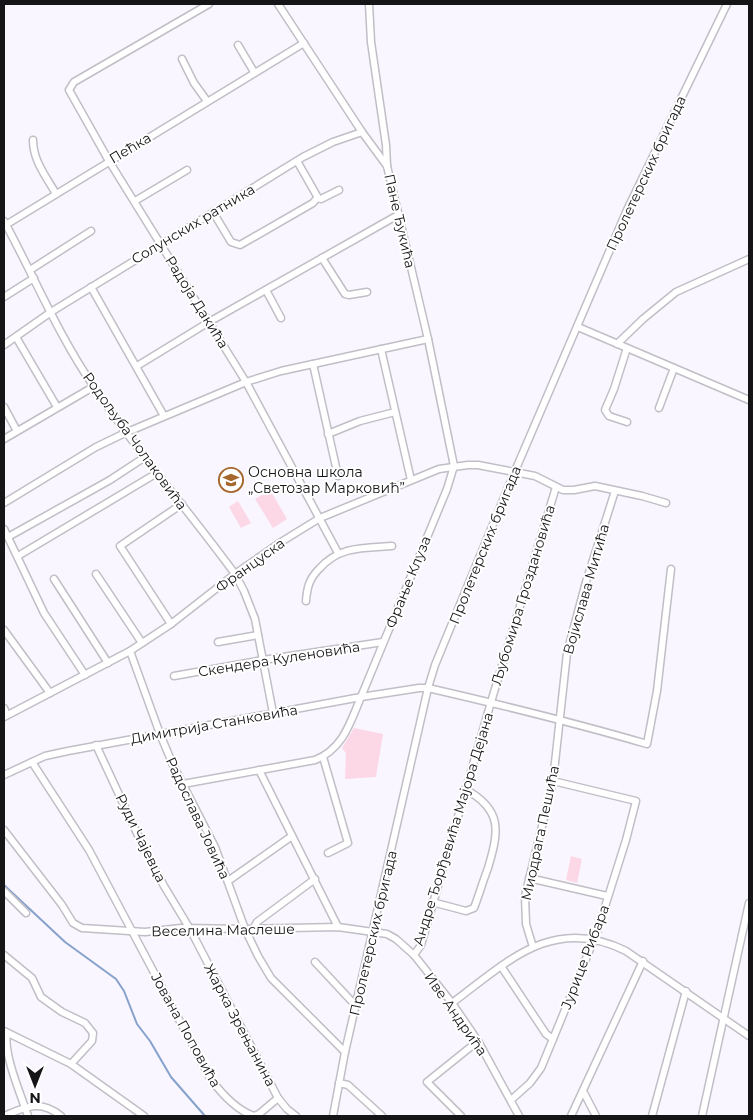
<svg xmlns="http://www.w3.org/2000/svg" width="753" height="1120" font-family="Montserrat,sans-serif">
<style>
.green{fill:#fcd7e6}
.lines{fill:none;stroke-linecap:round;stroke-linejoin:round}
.stream{stroke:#86a2cc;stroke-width:2}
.minor-casing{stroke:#c1bec6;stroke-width:9}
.minor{stroke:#fff;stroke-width:6}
.labels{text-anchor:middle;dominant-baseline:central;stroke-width:4;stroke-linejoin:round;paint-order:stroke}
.street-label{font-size:14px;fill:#151417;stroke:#fff}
.poi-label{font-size:14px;fill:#151417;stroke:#fff;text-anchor:start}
</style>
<rect width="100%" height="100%" fill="#f9f6ff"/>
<g class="green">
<polygon points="270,490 287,519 273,528 255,499"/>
<polygon points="238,501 251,523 241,528 229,507"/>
<polygon points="354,728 383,734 376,777 345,779 346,753 342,748"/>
<polygon points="571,856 582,859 577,883 566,880"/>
</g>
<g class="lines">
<polyline class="stream" points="4,885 65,942 116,979 124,991 137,1024 150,1041 171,1077 205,1116"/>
<defs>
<g id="minor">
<polyline points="209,4 74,82 69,90 109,161 246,382 338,553"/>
<polyline points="369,4 371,42 386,145 387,166"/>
<polyline points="238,45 254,72"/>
<polyline points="182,59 194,83 207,101"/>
<path d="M33 140C33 161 46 176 56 194"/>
<polyline points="317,198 321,199 339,190"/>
<polyline points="135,201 187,170"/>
<polyline points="213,212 231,242 240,245 313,203 317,198 317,196 297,161"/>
<path d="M4 221C34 276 58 335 94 387 137 452 189 511 235 574L244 591 255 619 273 713"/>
<polyline points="4,226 304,43"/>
<polyline points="322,258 345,294 349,295 367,292"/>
<polyline points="30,270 91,231"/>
<polyline points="91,287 164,416"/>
<polyline points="266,290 281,318"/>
<polyline points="4,297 34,278"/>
<polyline points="578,327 749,400"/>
<polyline points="16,337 57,407"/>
<polyline points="617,344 643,319 676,292 749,259"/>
<polyline points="4,345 51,312 303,157 333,142 362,132"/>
<polyline points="627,348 614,389 605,410 609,416 627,422"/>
<polyline points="381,349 411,480"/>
<polyline points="313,364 338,476"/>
<polyline points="137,366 209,322 398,215"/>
<polyline points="4,407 17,431"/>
<polyline points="659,408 674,368"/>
<polyline points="328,434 360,421 395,412"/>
<polyline points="4,439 93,387"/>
<polyline points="4,503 96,447 125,433 246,382 281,371 428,339"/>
<polyline points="4,529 44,613 85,675"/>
<polyline points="8,537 110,480 145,457"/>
<polyline points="18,556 157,473"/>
<polyline points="96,574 142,643"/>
<polyline points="54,579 108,663"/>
<path d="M306 601C307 588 309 579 319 569 339 546 363 548 392 546"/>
<polyline points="171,624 120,546 182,504"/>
<polyline points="4,630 50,693"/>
<polyline points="218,642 258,635"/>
<polyline points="130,651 160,734 173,765 215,847 245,929 258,956 271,978 345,1052"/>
<polyline points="174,676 263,660 383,642"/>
<polyline points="4,708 7,715"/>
<polyline points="4,717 130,651 171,624 235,574 281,542 320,518 439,469 468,465 478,465 535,476 563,490 574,490 595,486 642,496 666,503"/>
<polyline points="96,745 142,844 164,886 190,929 278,1098 287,1109 296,1116"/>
<polyline points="323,757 348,843 328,853"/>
<path d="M32 762 89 850 210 1078C221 1093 236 1110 254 1116L259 1114 278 1098"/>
<polyline points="259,770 338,927"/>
<path d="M4 775 45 756 68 751 361 697 419 688H428C502 705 575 723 647 744L657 691 671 569"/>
<path d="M183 784 315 760C343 749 350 723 361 697L447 489 454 466 428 339 387 166 362 132 278 4"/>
<polyline points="4,830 62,905 73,923 82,928 145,932 181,928 245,929 338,927 387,934 396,939 414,955 452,1003 478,1041 519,1116"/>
<polyline points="529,878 607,896"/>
<polyline points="228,881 292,836"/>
<polyline points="4,891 26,913"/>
<path d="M432 902 466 911 474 908C479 895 483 881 488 868 499 831 503 810 465 789"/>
<polyline points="253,929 257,922 315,879"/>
<polyline points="533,947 526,924 525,896 553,781 567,653 586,582 615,491"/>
<polyline points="4,955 32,978 41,997 62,1012 85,1023 93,1033 92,1041 71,1064"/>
<polyline points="414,955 421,945 491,702 556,487"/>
<polyline points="315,962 356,1006"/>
<polyline points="501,966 546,1034 553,1039"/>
<path d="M452 1003C507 962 553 914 626 951L749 1036"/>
<polyline points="4,1031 71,1064 144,1116"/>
<path d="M7 1033C3 1054 21 1095 28 1116"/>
<polyline points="339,1083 348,1085 382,1116"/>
<polyline points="583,1091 596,1116"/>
<polyline points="511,1100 530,1083 541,1068 553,1039 597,932 626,840 636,801 553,781"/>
<path d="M4 1116C26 1107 40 1099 61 1116"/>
<polyline points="333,1116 345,1052 428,688 435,665 515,471 627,210 727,4"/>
<polyline points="461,1116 427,1082 478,1041"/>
<polyline points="571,1116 643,961"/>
<polyline points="652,1116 686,991"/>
<polyline points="702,1116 749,903"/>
</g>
</defs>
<use href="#minor" class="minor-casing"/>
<use href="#minor" class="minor"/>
</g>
<defs>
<symbol id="school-ring" viewBox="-11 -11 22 22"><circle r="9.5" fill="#fff" stroke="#a5672c" stroke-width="1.5"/><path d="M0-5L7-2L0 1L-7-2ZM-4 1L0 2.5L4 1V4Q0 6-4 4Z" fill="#a5672c"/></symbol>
</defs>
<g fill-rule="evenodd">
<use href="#school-ring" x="217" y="466" width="28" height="28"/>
</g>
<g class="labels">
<g class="street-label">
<text transform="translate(130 148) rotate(-31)">Пећка</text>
<text transform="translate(646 173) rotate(-65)">Пролетерских бригада</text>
<text transform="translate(400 221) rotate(77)">Пане Ђукића</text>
<text transform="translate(193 224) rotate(-31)">Солунских ратника</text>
<text transform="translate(197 302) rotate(58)">Радоја Дакића</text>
<text transform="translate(135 441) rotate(54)">Родољуба Чолаковића</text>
<text transform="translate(485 545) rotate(-68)">Пролетерских бригада</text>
<text transform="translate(250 565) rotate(-36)">Француска</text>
<text transform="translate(408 582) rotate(-68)">Фрање Клуза</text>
<text transform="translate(586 589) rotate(-74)">Војислава Митића</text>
<text transform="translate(523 595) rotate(-73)">Љубомира Гроздановића</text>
<text transform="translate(279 659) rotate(-9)">Скендера Куленовића</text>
<text transform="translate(214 724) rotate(-10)">Димитрија Станковића</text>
<text transform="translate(198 818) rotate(65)">Радослава Јовића</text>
<text transform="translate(453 829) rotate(-73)">Андре Ђорђевића Мајора Дејана</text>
<text transform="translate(540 833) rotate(-78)">Миодрага Пешића</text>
<text transform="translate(141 838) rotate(64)">Руди Чајевца</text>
<text transform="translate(223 930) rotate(-1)">Веселина Маслеше</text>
<text transform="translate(373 933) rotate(-77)">Пролетерских бригада</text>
<text transform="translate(585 957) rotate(-69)">Јурице Рибара</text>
<text transform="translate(456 1014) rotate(55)">Иве Андрића</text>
<text transform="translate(240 1025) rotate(62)">Жарка Зрењанина</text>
<text transform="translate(186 1030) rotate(61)">Јована Поповића</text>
</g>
<g class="poi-label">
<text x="248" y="472">Основна школа<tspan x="248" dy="16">„Светозар Марковић”</tspan></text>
</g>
</g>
<rect width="753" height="1120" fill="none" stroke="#151417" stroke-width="10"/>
<g transform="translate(35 1085) rotate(180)" stroke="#ffffff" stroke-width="4" paint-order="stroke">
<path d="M0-4L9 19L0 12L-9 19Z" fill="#151417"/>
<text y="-8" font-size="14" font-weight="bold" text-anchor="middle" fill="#151417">N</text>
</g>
</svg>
